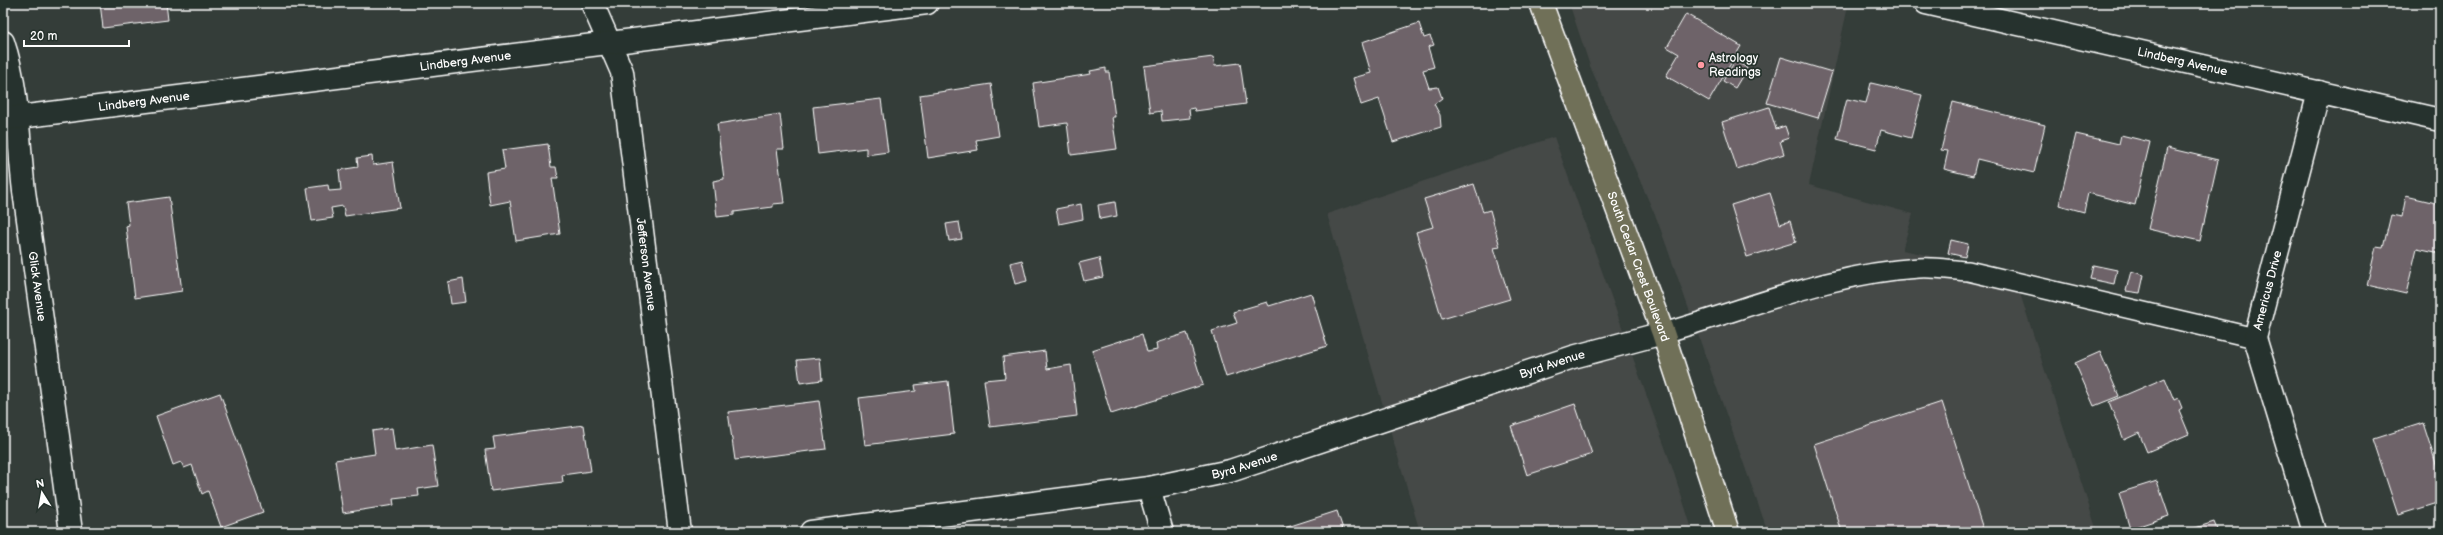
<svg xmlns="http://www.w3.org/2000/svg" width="2443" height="535" font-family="'Balsamiq Sans',sans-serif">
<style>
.built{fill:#454947}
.building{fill:#6e6469;stroke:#fff}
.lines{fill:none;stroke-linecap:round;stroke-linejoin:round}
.lane-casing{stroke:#fff;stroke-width:22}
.street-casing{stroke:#fff;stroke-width:25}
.secondary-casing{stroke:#fff;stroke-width:25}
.primary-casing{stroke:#fff;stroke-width:25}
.lane{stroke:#26332d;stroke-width:19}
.street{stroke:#26332d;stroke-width:22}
.secondary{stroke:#26332d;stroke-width:22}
.primary{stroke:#706f59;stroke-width:22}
.poi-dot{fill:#ff9aa2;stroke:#26332d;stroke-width:1.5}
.labels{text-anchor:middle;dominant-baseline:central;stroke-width:3.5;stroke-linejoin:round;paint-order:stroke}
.poi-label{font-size:12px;fill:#fff;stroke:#26332d;text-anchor:start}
.street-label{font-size:12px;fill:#fff;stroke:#26332d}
</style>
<rect width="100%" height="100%" fill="#343d39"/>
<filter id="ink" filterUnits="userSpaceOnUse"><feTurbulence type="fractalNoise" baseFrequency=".025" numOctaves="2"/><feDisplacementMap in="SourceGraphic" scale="8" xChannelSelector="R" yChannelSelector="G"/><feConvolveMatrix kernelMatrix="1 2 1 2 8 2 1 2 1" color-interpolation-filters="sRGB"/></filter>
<g filter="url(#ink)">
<g class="built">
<polygon points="1569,3 1834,3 1848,6 1809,185 1913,214 1902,250 2013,272 2097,531 1768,532 1658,222 1590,66"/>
<polygon points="1554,137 1671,464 1693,532 1420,532 1327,214"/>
</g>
<g class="building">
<polygon points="100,3 166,3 168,20 103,28"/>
<polygon points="1686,14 1741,46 1709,101 1666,76 1679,54 1667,47"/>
<polygon points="1419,23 1424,38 1430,36 1434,45 1428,47 1434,67 1423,70 1429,88 1438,87 1442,98 1434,104 1440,115 1441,127 1393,142 1379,99 1361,105 1353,78 1371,73 1362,42"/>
<polygon points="1213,57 1215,66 1240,63 1246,104 1195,111 1194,108 1189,109 1190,118 1162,121 1161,111 1150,113 1144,66"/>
<polygon points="1781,57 1832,72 1818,118 1767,103"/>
<polygon points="1735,61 1747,68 1735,88 1723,81"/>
<polygon points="1106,68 1106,72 1109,72 1115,117 1112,117 1117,149 1071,155 1067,123 1039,127 1033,83 1091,74 1090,71"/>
<polygon points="1871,83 1922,95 1911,138 1881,130 1876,149 1837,139 1847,99 1866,103"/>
<polygon points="991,84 999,136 976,140 978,150 928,158 920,95"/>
<polygon points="881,99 888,152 866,155 866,148 818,154 813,107"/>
<polygon points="1953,102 2045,125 2034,173 1977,159 1973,176 1944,169 1948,151 1941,150"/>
<polygon points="1769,107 1776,129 1785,126 1789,138 1780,141 1784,154 1737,169 1722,122"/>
<polygon points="780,114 784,149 777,149 784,203 773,204 773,207 734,212 734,215 717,217 713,181 724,179 717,124"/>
<polygon points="2076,134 2119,144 2121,135 2150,142 2135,205 2088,193 2084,212 2059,205"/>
<polygon points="548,144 551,167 556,167 558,178 552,178 560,234 516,241 510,201 490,205 486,172 505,169 502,150"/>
<polygon points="2167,148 2218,160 2200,241 2148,229"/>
<polygon points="372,156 373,165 393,162 400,208 345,216 343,206 331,208 333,218 312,221 307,188 328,185 329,191 341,190 339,170 358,167 357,158"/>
<polygon points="1474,184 1483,212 1490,210 1500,247 1494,248 1510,299 1442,319 1416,232 1433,227 1424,199"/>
<polygon points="1770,193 1780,224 1790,221 1796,242 1747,257 1731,205"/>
<polygon points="2406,196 2440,204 2440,253 2417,248 2406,294 2367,285 2376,247 2383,248 2391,215 2402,217"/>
<polygon points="169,197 182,291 135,298 126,226 129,225 126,203"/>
<polygon points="1115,202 1117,216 1100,219 1098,205"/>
<polygon points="1081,204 1083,219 1059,224 1056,209"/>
<polygon points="959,222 962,239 949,241 946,224"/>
<polygon points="1951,240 1968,244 1965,257 1948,253"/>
<polygon points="1099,258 1103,277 1084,281 1079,263"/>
<polygon points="1022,260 1027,281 1015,284 1010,263"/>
<polygon points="2093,265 2117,270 2114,284 2090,279"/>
<polygon points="2131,271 2144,275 2140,293 2126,291"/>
<polygon points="463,279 466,302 451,304 448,282"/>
<polygon points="1311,293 1327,346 1226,377 1212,331 1237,323 1233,312 1267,302 1269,306"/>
<polygon points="1187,333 1203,385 1111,414 1092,350 1142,334 1147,352 1157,350 1156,343"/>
<polygon points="1045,351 1047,369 1071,365 1077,416 990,427 984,380 1005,378 1003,357"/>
<polygon points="2100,352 2119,396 2094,406 2075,363"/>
<polygon points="820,358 822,380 800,383 797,360"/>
<polygon points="2165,378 2174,400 2178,398 2182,408 2179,410 2189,434 2147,452 2139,433 2124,440 2109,402"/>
<polygon points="948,381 954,434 865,445 859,398 916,391 915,385"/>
<polygon points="220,393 263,512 221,527 208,491 202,494 192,465 184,468 181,462 173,465 156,416"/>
<polygon points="819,401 826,449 735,460 728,412"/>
<polygon points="1942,402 1984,532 1842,532 1814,444"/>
<polygon points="1575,404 1592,454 1527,475 1511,426"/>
<polygon points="2423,423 2440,476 2440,502 2398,515 2373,439"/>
<polygon points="584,425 591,471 562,475 563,482 491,491 485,450 495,449 493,437"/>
<polygon points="392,428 395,451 432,445 438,486 418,489 419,496 393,499 394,505 343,513 335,460 375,454 372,431"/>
<polygon points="2157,481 2169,516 2130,529 2119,493"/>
<polygon points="1337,511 1344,532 1272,532"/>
<polygon points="2214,522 2218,532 2183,532"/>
</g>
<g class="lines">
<defs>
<path id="lane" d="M1663 333C1748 309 1830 273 1919 268 1935 267 1952 270 1968 271L2255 338"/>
<g id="street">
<path id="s1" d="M592 3 622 72 680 532"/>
<path id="s2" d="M3 42C19 89 18 142 24 191 40 305 56 418 71 532"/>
<path id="s3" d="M3 119 927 3"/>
<polyline points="1149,488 1162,532"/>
<path id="s4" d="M811 532 1149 488 1230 471 1573 357 1663 333"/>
<path id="s5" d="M2314 532 2255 338 2319 92"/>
</g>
<g id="secondary">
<path id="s6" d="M1926 3 2440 120"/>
</g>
<g id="primary">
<path id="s7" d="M1541 3 1663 333 1728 532"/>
</g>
</defs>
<use href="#lane" class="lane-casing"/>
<use href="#street" class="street-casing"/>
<use href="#secondary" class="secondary-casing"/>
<use href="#primary" class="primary-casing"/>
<use href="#lane" class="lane"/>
<use href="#street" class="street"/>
<use href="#secondary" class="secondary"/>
<use href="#primary" class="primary"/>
</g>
</g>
<circle class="poi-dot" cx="1701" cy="65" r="4"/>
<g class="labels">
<g class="poi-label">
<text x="1709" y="58">Astrology<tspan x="1709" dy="14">Readings</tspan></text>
</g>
<g class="street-label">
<text stroke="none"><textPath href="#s3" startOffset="466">Lindberg Avenue</textPath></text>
<text stroke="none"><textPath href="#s6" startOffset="263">Lindberg Avenue</textPath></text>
<text stroke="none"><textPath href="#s3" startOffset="142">Lindberg Avenue</textPath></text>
<text stroke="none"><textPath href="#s1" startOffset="269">Jefferson Avenue</textPath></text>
<text stroke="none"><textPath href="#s7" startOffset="281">South Cedar Crest Boulevard</textPath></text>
<text stroke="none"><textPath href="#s2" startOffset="247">Glick Avenue</textPath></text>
<text stroke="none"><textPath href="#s5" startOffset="252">Americus Drive</textPath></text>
<text stroke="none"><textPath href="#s4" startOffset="763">Byrd Avenue</textPath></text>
<text stroke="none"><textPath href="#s4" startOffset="439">Byrd Avenue</textPath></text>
</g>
</g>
<rect width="2443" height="535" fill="none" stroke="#26332d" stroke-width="16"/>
<rect x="8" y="8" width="2427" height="519" fill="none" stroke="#fff" stroke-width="1.5" filter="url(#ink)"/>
<g transform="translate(42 493) rotate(349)" stroke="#26332d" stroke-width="3" paint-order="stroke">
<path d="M0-3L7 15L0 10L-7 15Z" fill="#ffffff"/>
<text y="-6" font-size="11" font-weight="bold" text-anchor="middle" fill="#ffffff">N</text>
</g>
<path d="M24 40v6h105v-6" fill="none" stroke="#ffffff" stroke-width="2"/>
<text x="30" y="40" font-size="12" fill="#ffffff" stroke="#26332d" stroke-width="3" paint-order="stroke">20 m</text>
</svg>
